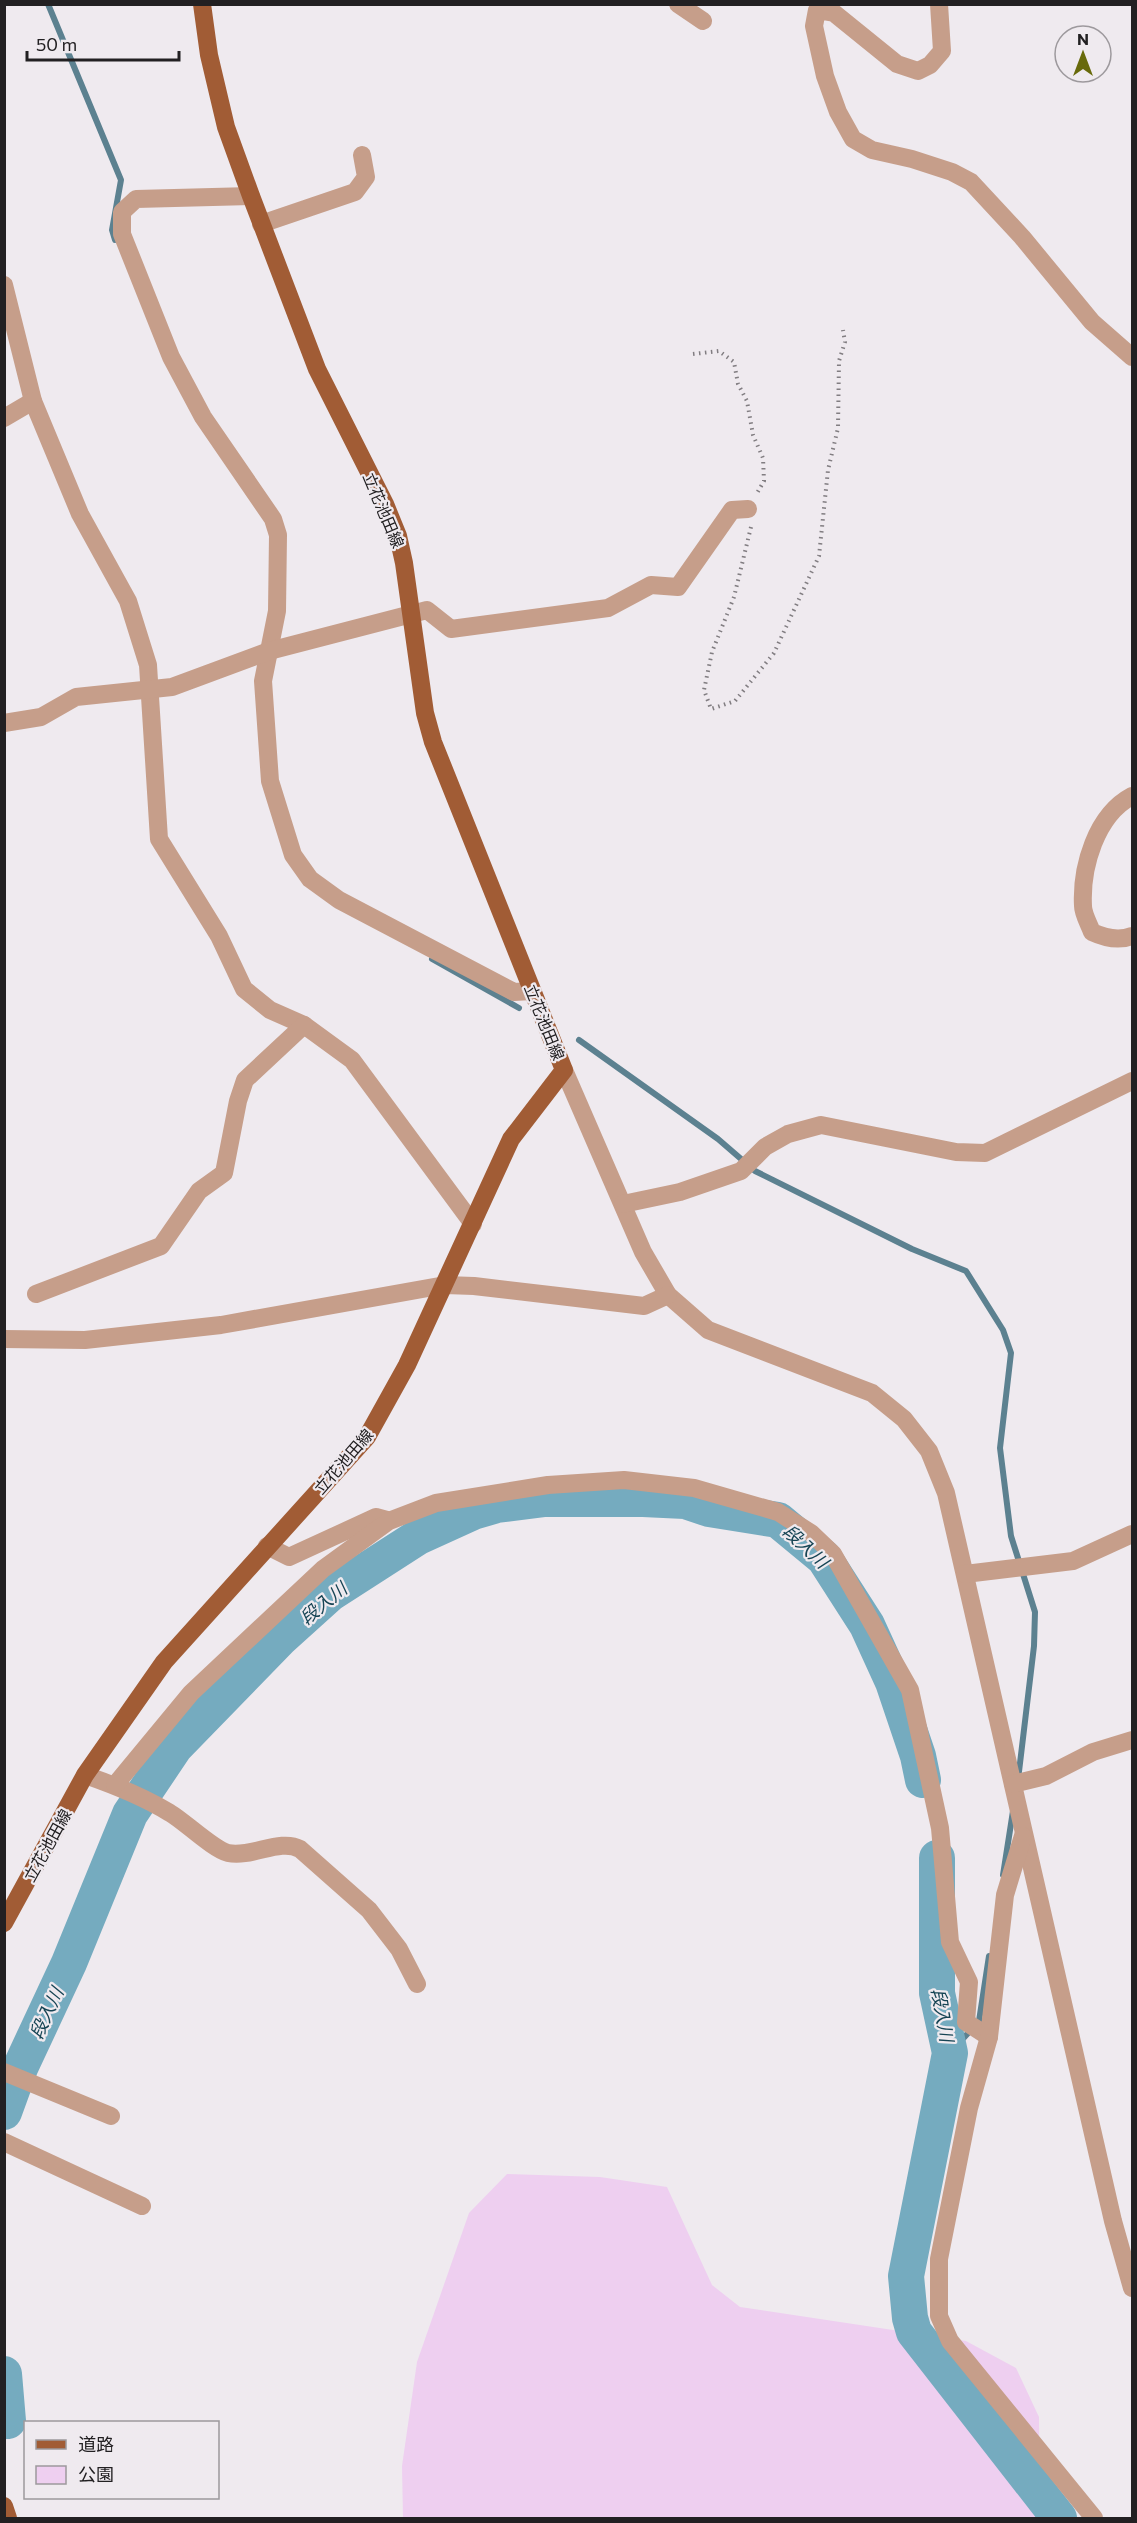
<svg xmlns="http://www.w3.org/2000/svg" width="1137" height="2523" font-family="Commissioner,'Noto Sans JP',sans-serif">
<style>
.green{fill:#eecff0}
.lines{fill:none;stroke-linecap:round;stroke-linejoin:round}
.stream{stroke:#5c8190;stroke-width:6}
.river{stroke:#75abbf;stroke-width:36}
.path{stroke:#817d81;stroke-width:4;stroke-dasharray:1.5 4.5;stroke-linecap:butt}
.minor{stroke:#c69e8a;stroke-width:18}
.major{stroke:#a15c35;stroke-width:18}
.labels{text-anchor:middle;dominant-baseline:central;stroke-width:4.5;stroke-linejoin:round;paint-order:stroke}
.street-label{font-size:16px;fill:#222022;stroke:#efeaef}
.water-label{font-size:18px;font-style:italic;fill:#164454;stroke:#efeaef}
</style>
<rect width="100%" height="100%" fill="#efeaef"/>
<polygon class="green" points="507,2174 600,2177 667,2187 712,2285 740,2307 966,2341 1016,2368 1039,2417 1040,2518 403,2518 402,2466 417,2362 469,2213"/>
<g class="lines">
<g class="stream">
<polyline points="48,4 121,180 112,230 115,240"/>
<polyline points="432,959 519,1008"/>
<polyline points="579,1040 718,1139 755,1171 912,1249 966,1271 1003,1330 1011,1353 1000,1448 1011,1536 1035,1612 1034,1646 1018,1780"/>
<polyline points="1003,1875 1013,1811"/>
<polyline points="950,2053 979,2021 989,1956"/>
</g>
<g class="river">
<polyline points="937,1858 937,1993 950,2053 906,2276 910,2318 914,2332 1059,2518"/>
<polyline points="4,2112 20,2068 69,1963 130,1814 175,1747 280,1639 331,1593 418,1537 473,1512 497,1505 545,1499 643,1499 685,1501 709,1509 778,1520 824,1558 867,1625 893,1682 918,1756 923,1780"/>
<polyline points="4,2374 8,2421"/>
</g>
<g class="path">
<polyline points="693,354 719,351 734,362 738,384 747,401 753,435 763,458 764,481 756,495"/>
<polyline points="751,527 734,597 712,652 704,690 711,709 735,701 774,653 819,556 828,470 838,428 839,361 845,342 843,330"/>
</g>
<g class="minor">
<polyline points="678,4 703,21"/>
<polyline points="939,4 942,51 930,65 918,71 897,64 834,13 817,10 814,26 825,76 838,112 853,139 872,150 912,159 952,172 971,182 1022,237 1092,322 1132,357"/>
<polyline points="251,196 136,199 122,212 122,234 171,357 203,417 273,519 278,535 277,611 263,681 270,781 293,855 310,879 339,900 514,992 532,991"/>
<polyline points="261,224 355,192 366,177 362,155"/>
<polyline points="4,285 33,401 80,514 128,601 148,665 159,839 219,936 244,989 270,1010 304,1025 352,1060 473,1224"/>
<polyline points="4,418 33,401"/>
<polyline points="4,723 41,717 76,697 172,687 269,651 427,610 451,629 608,608 651,585 678,587 732,510 748,509"/>
<path d="M1132 796C1096 815 1081 867 1083 906 1083 914 1089 924 1092 932 1105 938 1119 941 1132 936"/>
<polyline points="564,1070 643,1252 668,1295 708,1330 872,1393 904,1419 929,1451 946,1493 1113,2221 1132,2288"/>
<polyline points="623,1204 680,1192 741,1171 765,1147 788,1134 821,1125 956,1152 985,1153 1132,1081"/>
<polyline points="36,1294 161,1246 199,1191 224,1173 238,1101 245,1080 304,1025"/>
<polyline points="4,1339 85,1340 221,1325 445,1285 474,1286 644,1306 668,1295"/>
<polyline points="267,1546 289,1557 376,1517 387,1520"/>
<polyline points="965,1574 1073,1561 1132,1534"/>
<path d="M85 1775C114 1785 144 1797 170 1813 184 1821 214 1850 228 1853 252 1858 280 1838 300 1849L369 1910 399 1949 417 1984"/>
<polyline points="1013,1784 1046,1776 1093,1752 1132,1740"/>
<polyline points="115,1785 191,1693 323,1569 389,1521 436,1503 548,1485 624,1480 694,1488 778,1512 811,1533 833,1554 910,1690 940,1828 950,1942 969,1982 966,2022 989,2037"/>
<polyline points="1023,1836 1005,1895 989,2037 969,2108 939,2259 939,2316 950,2341 1094,2518"/>
<polyline points="4,2072 111,2116"/>
<polyline points="4,2142 142,2206"/>
</g>
<g class="major">
<polyline points="4,1923 85,1775 164,1662 367,1437 407,1365 511,1139 564,1070 433,742 425,713 404,563 398,536 385,504 317,369 251,196 226,127 209,55 202,4"/>
<polyline points="4,2506 8,2518"/>
</g>
</g>
<g class="labels">
<g class="street-label">
<text transform="translate(384 510) rotate(67)">立花池田線</text>
<text transform="translate(545 1022) rotate(68)">立花池田線</text>
<text transform="translate(343 1461) rotate(-49)">立花池田線</text>
<text transform="translate(47 1845) rotate(-61)">立花池田線</text>
</g>
<g class="water-label">
<text transform="translate(806 1546) rotate(43)">段入川</text>
<text transform="translate(323 1603) rotate(-39)">段入川</text>
<text transform="translate(46 2013) rotate(-65)">段入川</text>
<text transform="translate(943 2015) rotate(80)">段入川</text>
</g>
</g>
<rect width="1137" height="2523" fill="none" stroke="#222022" stroke-width="12"/>
<rect x="24" y="2421" width="195" height="78" fill="#efeaef" stroke="#9d999d" stroke-width="1.5"/>
<rect x="36" y="2440" width="30" height="9" fill="#a15c35" stroke="#9d999d" stroke-width="1.5"/>
<text x="78" y="2451" font-size="18" fill="#222022">道路</text>
<rect x="36" y="2466" width="30" height="18" fill="#eecff0" stroke="#9d999d" stroke-width="1.5"/>
<text x="78" y="2481" font-size="18" fill="#222022">公園</text>
<g transform="translate(1083 54)"><circle r="28" fill="#efeaef" stroke="#9d999d" stroke-width="1.5"/>
<path d="M0-4.5L10 22L0 15L-10 22Z" fill="#686a0b"/>
<text y="-9" font-size="16" font-weight="bold" text-anchor="middle" fill="#222022">N</text>
</g>
<path d="M27 51v9h152v-9" fill="none" stroke="#222022" stroke-width="3"/>
<text x="36" y="51" font-size="18" fill="#222022" stroke="#efeaef" stroke-width="4.5" paint-order="stroke">50 m</text>
</svg>
